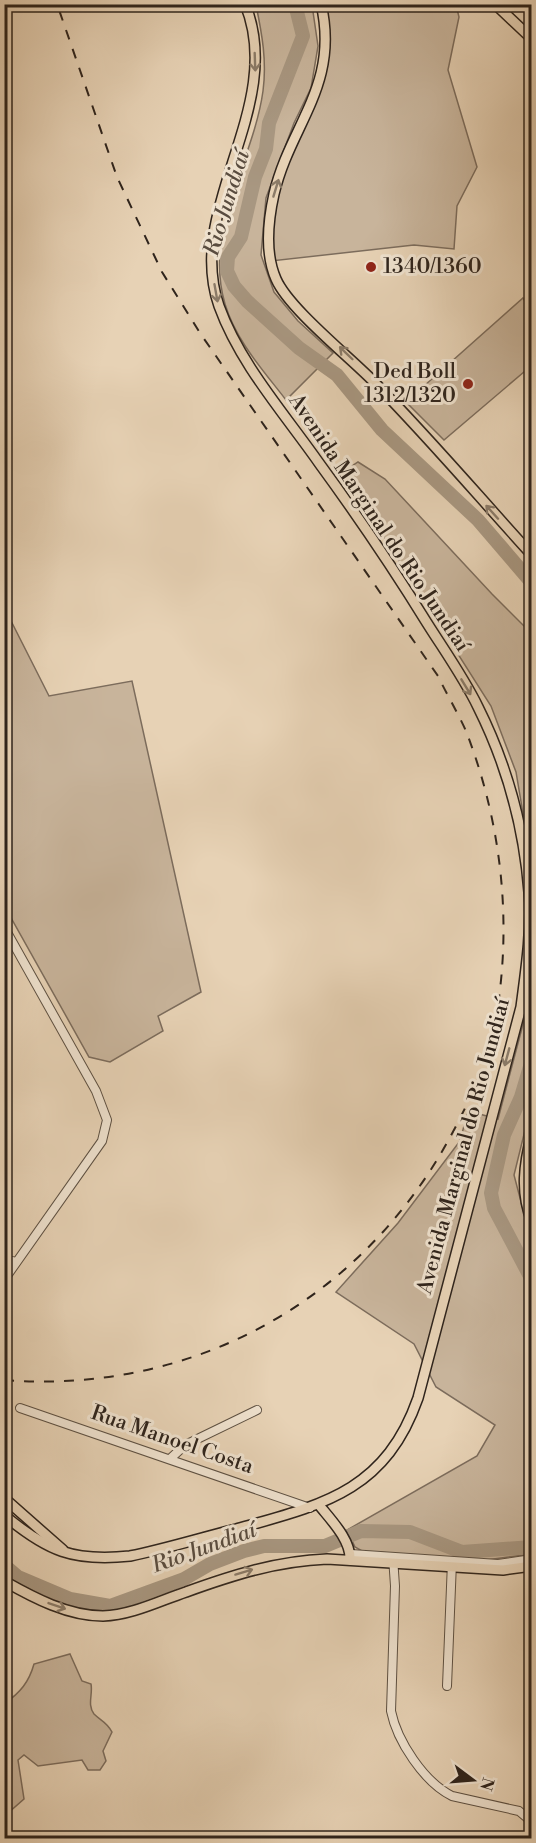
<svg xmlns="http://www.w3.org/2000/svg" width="536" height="1843" font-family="'Libre Bodoni',serif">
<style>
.green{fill:#c8b49b;stroke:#7c6c5c;stroke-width:1.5}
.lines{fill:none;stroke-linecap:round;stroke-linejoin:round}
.river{stroke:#a89781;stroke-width:14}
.minor-casing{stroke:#5d5042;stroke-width:10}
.major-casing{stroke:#2f241c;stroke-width:12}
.minor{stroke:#efe2cf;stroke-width:8}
.major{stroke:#e7d2b5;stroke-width:9}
.rail{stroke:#2f241c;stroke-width:2;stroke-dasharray:10 10;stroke-linecap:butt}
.oneway{stroke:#8b7b68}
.poi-dot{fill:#8f2418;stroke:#efe2cf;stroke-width:2}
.labels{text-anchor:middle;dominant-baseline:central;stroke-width:6;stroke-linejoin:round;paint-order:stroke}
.poi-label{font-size:21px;fill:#2f241c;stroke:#efe2cf;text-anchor:start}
.street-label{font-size:21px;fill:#2f241c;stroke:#efe2cf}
.water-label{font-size:22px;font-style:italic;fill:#594c3f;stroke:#efe2cf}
</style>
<rect width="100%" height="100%" fill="#e7d2b5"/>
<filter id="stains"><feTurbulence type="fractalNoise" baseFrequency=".00333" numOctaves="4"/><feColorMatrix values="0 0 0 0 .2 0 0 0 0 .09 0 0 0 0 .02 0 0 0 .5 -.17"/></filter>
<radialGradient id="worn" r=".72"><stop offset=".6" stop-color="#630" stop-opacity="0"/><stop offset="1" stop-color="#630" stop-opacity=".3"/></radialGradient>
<g class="green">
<path d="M256 5H312L318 46 311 88 294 123 266 198 261 255 274 292 298 321 333 353 286 400C263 370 236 341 225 304 203 229 253 163 263 91 267 61 262 34 256 5Z"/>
<polygon points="316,5 456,5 459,17 448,70 477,167 457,206 454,249 414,245 271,261 271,209 320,80 325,44"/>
<polygon points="523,298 531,311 531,366 444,440 406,402"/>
<polygon points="358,462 385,479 492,594 531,633 531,861 516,772 491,706 373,520 349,487 343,472"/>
<polygon points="4,607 49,696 132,681 201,992 158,1016 163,1031 110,1062 89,1057 5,907"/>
<polygon points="531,994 531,1106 514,1175 531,1240 531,1554 486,1560 362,1551 355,1547 347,1530 477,1456 495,1425 436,1387 414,1344 336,1292 398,1223 460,1141 468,1111 498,1119"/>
<path d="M70 1654 82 1681 91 1684C93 1694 87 1705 94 1714 101 1721 107 1722 112 1732L103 1751 106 1761 100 1770H88L82 1760 38 1766 24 1755 18 1760 24 1799 7 1814 5 1821V1703C20 1693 29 1682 34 1664Z"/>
</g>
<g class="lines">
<g class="river">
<polyline points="295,4 303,36 269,123 266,149 255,177 241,237 228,257 227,271 234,286 247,301 299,348 337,375 382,430 478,520 532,583"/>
<polyline points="532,1060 521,1097 504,1135 491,1193 494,1208 532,1280"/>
<polyline points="4,1565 18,1577 70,1599 110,1606 184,1579 210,1564 244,1551 264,1546 325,1546 361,1531 410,1532 462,1552 532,1547"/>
</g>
<defs>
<g id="minor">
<polyline points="4,927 96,1091 107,1120 102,1141 4,1280"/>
<polyline points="4,1259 16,1262"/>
<polyline points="20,1408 310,1508"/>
<polyline points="171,1458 185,1445 257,1410"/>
<polyline points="351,1554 498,1564 532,1559"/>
<path d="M393 1557 395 1586 391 1711C397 1741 424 1782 452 1796L519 1811 532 1822"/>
<polyline points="447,1686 452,1562"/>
</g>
<g id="major">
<path d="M321 4C340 85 290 125 274 194 268 221 265 254 276 279 289 309 351 358 376 384 430 439 480 498 532 555"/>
<polyline points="495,4 532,39"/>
<path d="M532 1133C524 1164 520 1192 532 1222"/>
<polyline points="4,1498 63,1550"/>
<path d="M319 1505C331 1520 351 1540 350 1560"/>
<path d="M4 1515C47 1551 73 1562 130 1556 165 1549 200 1538 236 1529 322 1505 385 1492 418 1398L521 1007C526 969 532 930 529 892 524 828 507 765 478 707 464 678 444 650 427 623 393 568 357 515 319 463 284 413 240 364 219 306 184 207 287 106 245 4"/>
<path d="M4 1581C34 1598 68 1616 103 1616 132 1615 159 1601 186 1592 233 1575 277 1561 327 1559L503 1570 532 1566"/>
</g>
</defs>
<use href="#minor" class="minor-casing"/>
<use href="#major" class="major-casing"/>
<use href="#minor" class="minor"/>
<use href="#major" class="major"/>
<path class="rail" d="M4 1380C195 1395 367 1298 455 1128 472 1095 489 1060 495 1023 513 925 502 824 466 731 458 713 447 695 438 676L200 333 162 272 117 177 57 4"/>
</g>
<defs><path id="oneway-shaft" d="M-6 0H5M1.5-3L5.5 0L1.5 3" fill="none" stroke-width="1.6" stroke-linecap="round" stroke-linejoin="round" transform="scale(1.5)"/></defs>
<g class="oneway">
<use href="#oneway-shaft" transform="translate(255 62) rotate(88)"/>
<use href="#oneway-shaft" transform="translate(276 188) rotate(-73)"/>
<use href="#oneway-shaft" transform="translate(216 293) rotate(80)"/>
<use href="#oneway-shaft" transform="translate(346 353) rotate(-136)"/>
<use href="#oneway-shaft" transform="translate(492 512) rotate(-132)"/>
<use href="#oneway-shaft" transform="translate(466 687) rotate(59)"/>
<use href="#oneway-shaft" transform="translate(507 1057) rotate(105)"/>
<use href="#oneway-shaft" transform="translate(244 1572) rotate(-17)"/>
<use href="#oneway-shaft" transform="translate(57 1606) rotate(19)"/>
</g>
<g class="poi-dot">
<circle cx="371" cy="267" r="6"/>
<circle cx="468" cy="384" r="6"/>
</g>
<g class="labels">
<g class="poi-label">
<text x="383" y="267">1340/1360</text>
<text x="456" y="372" text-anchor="end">Ded Boll<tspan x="456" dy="24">1312/1320</tspan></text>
</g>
<g class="street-label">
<text transform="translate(379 523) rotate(56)">Avenida Marginal do Rio Jundiaí</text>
<text transform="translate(464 1146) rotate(-75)">Avenida Marginal do Rio Jundiaí</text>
<text transform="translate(172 1440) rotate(19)">Rua Manoel Costa</text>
</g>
<g class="water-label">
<text transform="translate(227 203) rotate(-73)">Rio Jundiaí</text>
<text transform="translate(204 1548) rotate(-20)">Rio Jundiaí</text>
</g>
</g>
<rect width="536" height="1843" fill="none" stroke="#e7d2b5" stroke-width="24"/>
<rect x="6" y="6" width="524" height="1831" fill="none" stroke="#2f241c" stroke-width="3"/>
<rect x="12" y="12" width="512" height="1819" fill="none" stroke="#2f241c" stroke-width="1.5"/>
<g transform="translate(473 1780) rotate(106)" stroke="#efe2cf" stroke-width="4.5" paint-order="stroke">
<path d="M0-4.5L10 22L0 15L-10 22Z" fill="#2f241c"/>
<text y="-9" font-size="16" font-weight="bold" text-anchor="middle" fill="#2f241c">N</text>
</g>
<rect width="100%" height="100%" filter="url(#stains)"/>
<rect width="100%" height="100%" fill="url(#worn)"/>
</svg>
